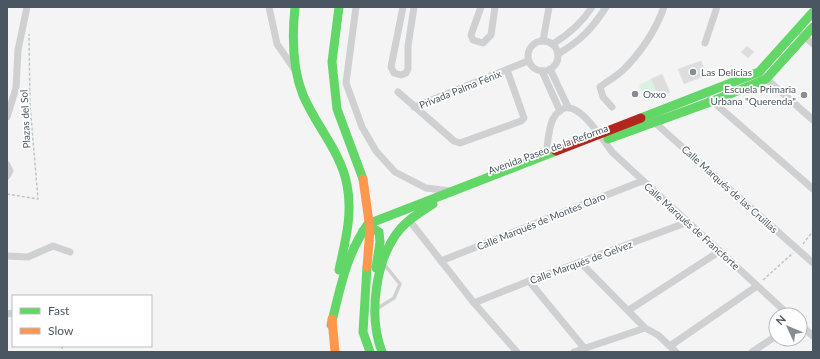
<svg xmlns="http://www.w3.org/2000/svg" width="820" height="359" font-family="Lato,sans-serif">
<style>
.green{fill:#d9f2e3}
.building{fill:#ddddde;stroke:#e5e6e7}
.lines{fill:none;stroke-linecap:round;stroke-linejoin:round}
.path{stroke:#bcc7c4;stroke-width:1.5;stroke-dasharray:3 2;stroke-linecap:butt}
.lane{stroke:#ced0d2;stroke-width:3.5}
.street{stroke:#ced0d2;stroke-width:7}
.fast{stroke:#63d668;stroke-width:9}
.slow{stroke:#ff974d;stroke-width:9}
.jam{stroke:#b3261e;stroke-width:9}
.slow-bridge{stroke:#ff974d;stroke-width:9}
.poi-dot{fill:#868d94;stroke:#fff;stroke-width:1.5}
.labels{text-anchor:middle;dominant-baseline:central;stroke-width:3.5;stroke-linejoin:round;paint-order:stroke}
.poi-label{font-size:10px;fill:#4a5661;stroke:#fff;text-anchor:start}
.street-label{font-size:10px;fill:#4a5661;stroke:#fff}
</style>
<rect width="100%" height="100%" fill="#f4f4f4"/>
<polygon class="green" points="651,79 658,96 645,101 639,85"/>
<g class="building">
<polygon points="747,46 754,52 748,58 741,52"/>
<polygon points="701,61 707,75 684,84 678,69"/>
<polygon points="662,74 670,92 659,97 651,79"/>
</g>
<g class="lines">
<g class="path">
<polyline points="7,194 38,199 30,105 29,34"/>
<polyline points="803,244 813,231"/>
<polyline points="763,280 793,253"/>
<polyline points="62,346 62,352"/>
</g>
<polyline class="lane" points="378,308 394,298 400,284 384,264"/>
<g class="street">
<polyline points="269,7 277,44 295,70"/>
<polyline points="356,7 346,83 362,127 376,151 395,172 426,188 450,191"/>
<polyline points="403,7 391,67 394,73 401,75 406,73 408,69 408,46 414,7"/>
<polyline points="481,7 471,35 473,40 483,43 491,35 495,7"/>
<polyline points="802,34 813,44"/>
<polyline points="543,41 549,7"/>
<circle cx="543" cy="56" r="15"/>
<polyline points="705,43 717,7"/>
<path d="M553 44C569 34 582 23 592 7"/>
<path d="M558 54C580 41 592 29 606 7"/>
<polyline points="550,69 568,107"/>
<polyline points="542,71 560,111"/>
<polyline points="763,76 813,120"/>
<polyline points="398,92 454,141 460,143 521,121 524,118 507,70"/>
<polyline points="710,99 813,189"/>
<polyline points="414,107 528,61"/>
<path d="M612 107 603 97 600 87C603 84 617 76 622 71 640 54 656 30 664 7"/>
<polyline points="7,117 16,88 18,50 27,7"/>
<polyline points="653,121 813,263"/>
<path d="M546 155C548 144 548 128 553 119 571 85 601 138 612 152L789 315"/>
<polyline points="7,165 10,171 7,176"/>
<polyline points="409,220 474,303 517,352"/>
<polyline points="7,256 28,257 53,246 70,252"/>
<polyline points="441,261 642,181"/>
<polyline points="580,262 645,328 658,335 676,352"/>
<polyline points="529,281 585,349"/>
<polyline points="474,303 529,281 688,222"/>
<polyline points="629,310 720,251"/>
<polyline points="7,314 13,313"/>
<polyline points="800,325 813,336"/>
<polyline points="670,346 757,286"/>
<polyline points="574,352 645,328"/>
<polyline points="752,352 776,336"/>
</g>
<g class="fast">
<path d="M295 7C292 36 292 68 303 95 316 126 341 152 347 185 353 214 345 242 339 270"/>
<polyline points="339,7 332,62 337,109 363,179"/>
<polyline points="641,118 759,72 813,12"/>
<polyline points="608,139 713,101 766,79 813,27"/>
<polyline points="363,231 370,227 379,232 380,242 376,268"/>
<polyline points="367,267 363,332 370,352"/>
<path d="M331 325C340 290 346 254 368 224L556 151"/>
<path d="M382 352C368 316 375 258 401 228 410 218 422 211 433 204"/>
</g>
<polyline class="slow" points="332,319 335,352"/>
<polyline class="jam" points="556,151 641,118"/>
<polyline class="slow-bridge" points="363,179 370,229 367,267"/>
</g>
<g class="poi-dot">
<circle cx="693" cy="72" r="4"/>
<circle cx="635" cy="94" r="4"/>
<circle cx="804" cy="95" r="4"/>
</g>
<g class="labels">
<g class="poi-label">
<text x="701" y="72">Las Delicias</text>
<text x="796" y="89" text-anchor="end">Escuela Primaria<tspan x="796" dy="12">Urbana "Querenda"</tspan></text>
<text x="643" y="94">Oxxo</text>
</g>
<g class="street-label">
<text transform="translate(460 89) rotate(-22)">Privada Palma Fénix</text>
<text transform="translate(25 119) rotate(-93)">Plazas del Sol</text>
<text transform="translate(548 149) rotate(-20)">Avenida Paseo de la Reforma</text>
<text transform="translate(730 189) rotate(42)">Calle Marqués de las Cruillas</text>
<text transform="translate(541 221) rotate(-22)">Calle Marqués de Montes Claro</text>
<text transform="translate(692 226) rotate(42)">Calle Marqués de Francforte</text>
<text transform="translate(581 262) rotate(-20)">Calle Marqués de Gelvez</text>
</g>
</g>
<rect width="820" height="359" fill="none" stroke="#4a5661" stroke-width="16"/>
<rect x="12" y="295" width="140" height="52" fill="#ffffff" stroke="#b7bbc0"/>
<rect x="20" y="308" width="20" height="6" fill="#63d668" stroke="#b7bbc0"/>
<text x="48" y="315" font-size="12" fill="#4a5661">Fast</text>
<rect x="20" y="328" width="20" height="6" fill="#ff974d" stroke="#b7bbc0"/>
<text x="48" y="335" font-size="12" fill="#4a5661">Slow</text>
<g transform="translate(788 327) rotate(314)"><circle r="19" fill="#ffffff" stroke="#b7bbc0"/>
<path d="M0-3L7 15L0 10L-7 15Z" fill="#868d94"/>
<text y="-6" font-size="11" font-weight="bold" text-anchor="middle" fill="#4a5661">N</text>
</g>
</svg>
